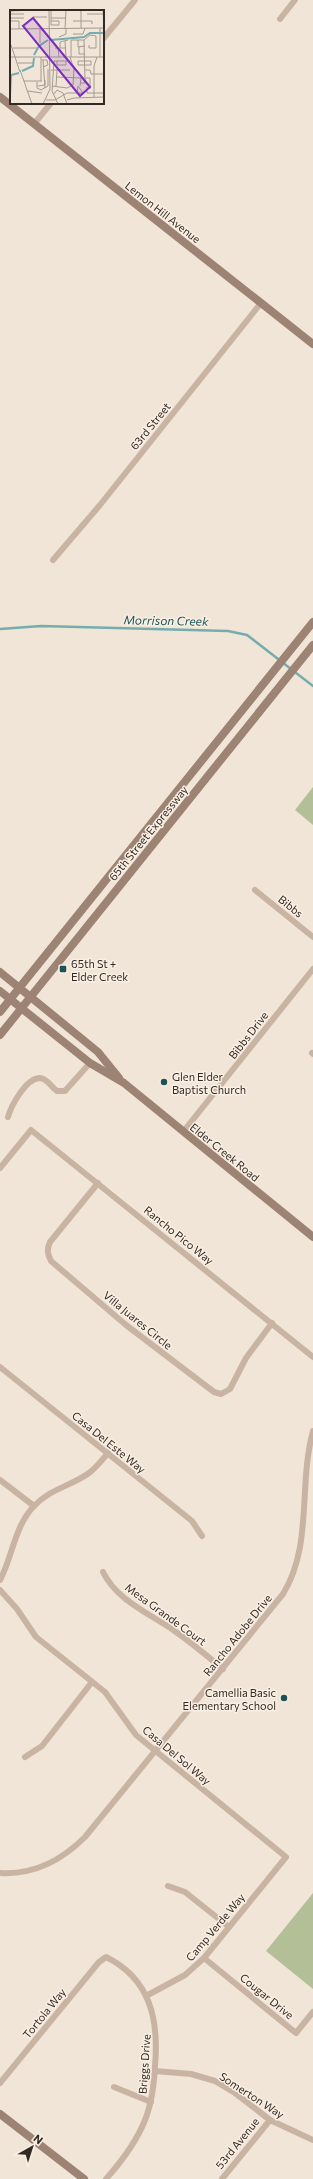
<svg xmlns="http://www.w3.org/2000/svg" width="313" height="2179" font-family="Commissioner,sans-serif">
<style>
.green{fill:#b3c097}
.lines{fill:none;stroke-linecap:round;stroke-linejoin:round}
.stream{stroke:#75adaf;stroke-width:2.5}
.street{stroke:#c9b4a3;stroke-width:6}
.secondary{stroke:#9d8374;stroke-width:8}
.poi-dot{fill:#1a5256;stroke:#f9efe3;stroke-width:1.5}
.labels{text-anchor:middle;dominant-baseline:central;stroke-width:3;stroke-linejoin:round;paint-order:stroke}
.street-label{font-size:11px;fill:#342a25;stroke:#f9efe3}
.poi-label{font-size:11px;fill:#342a25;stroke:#f9efe3;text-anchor:start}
.water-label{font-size:12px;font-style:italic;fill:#1a5256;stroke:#f9efe3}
.inset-river{fill:none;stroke:#75adaf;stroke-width:2}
.inset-road{fill:none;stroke:#a59a90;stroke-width:1}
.view{fill:#7b2cbf;fill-opacity:0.15;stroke:#7b2cbf;stroke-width:2}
.inset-edge{fill:none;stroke:#342a25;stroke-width:2}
</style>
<rect width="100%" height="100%" fill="#f1e5d7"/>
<g class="green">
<polygon points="313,787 313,825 295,810"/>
<polygon points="313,1893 313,1989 266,1951"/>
</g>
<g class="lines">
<polyline class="stream" points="0,629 41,626 228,631 247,635 313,686"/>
<g class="street">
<polyline points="280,19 295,0"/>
<polyline points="103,39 135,0"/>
<polyline points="34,124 51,103"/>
<polyline points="53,560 100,505 261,303"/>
<polyline points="255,890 313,937"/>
<polyline points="312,1053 313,1054"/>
<path d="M8 1117C11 1106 26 1078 40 1078 48 1079 51 1087 57 1091H65L90 1063"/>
<polyline points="183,1132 313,969"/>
<polyline points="0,1168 31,1130 313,1357"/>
<path d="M98 1183 50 1242C47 1249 47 1253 51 1261L126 1325 214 1392 221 1394 230 1389 246 1358 272 1323"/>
<polyline points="0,1367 192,1521 202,1536"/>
<polyline points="0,1480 34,1506"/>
<path d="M103 1572C117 1601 151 1614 176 1632 192 1643 207 1656 223 1669"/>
<path d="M0 1580C13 1556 14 1527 34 1506 50 1489 71 1486 89 1473 96 1468 102 1460 108 1453"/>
<polyline points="0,1590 17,1609 36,1637 105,1692 136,1735 286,1857 204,1958 185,1975 146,1996"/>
<polyline points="25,1757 42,1746 92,1682"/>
<path d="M0 1873C33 1875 62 1860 85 1837L283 1594C313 1545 298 1486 313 1431"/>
<polyline points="168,1886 185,1892 229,1927"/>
<polyline points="204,1958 296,2033 313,2012"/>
<polyline points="155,2071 191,2074 215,2081 235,2093 270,2120 313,2140"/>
<path d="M0 2083 99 1962 106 1957C151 1979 159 2021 155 2066 154 2085 152 2103 145 2120 136 2143 122 2161 106 2179"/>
<polyline points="114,2087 151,2102"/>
<polyline points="222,2179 270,2120"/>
</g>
<g class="secondary">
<polyline points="0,97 313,344"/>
<polyline points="0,972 98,1052 119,1078"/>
<polyline points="0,991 90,1063 124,1083 313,1237"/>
<polyline points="0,1012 313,622"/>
<polyline points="0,1035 313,645"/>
<polyline points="0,2114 84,2179"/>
</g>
</g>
<g class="poi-dot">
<rect x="59" y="965" width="8" height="8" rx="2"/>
<circle cx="164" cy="1082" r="4"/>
<circle cx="284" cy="1698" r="4"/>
</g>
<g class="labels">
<g class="street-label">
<text transform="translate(163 212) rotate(38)">Lemon Hill Avenue</text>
<text transform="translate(150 426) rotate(-51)">63rd Street</text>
<text transform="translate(148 833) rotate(-51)">65th Street Expressway</text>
<text transform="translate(291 906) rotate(39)">Bibbs</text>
<text transform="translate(248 1035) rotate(-52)">Bibbs Drive</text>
<text transform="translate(225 1152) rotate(39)">Elder Creek Road</text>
<text transform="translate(179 1235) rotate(39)">Rancho Pico Way</text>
<text transform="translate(138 1320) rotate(39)">Villa Juares Circle</text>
<text transform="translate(109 1442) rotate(39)">Casa Del Este Way</text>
<text transform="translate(166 1614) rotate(36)">Mesa Grande Court</text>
<text transform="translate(237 1635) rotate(-51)">Rancho Adobe Drive</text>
<text transform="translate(177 1755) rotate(40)">Casa Del Sol Way</text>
<text transform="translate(215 1927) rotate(-50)">Camp Verde Way</text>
<text transform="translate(267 1996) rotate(39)">Cougar Drive</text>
<text transform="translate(44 2013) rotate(-51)">Tortola Way</text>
<text transform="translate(144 2064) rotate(-86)">Briggs Drive</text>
<text transform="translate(252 2095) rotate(33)">Somerton Way</text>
<text transform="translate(237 2143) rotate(-51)">53rd Avenue</text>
</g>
<g class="poi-label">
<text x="71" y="963">65th St +<tspan x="71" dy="13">Elder Creek</tspan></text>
<text x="172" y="1076">Glen Elder<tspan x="172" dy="13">Baptist Church</tspan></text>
<text x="276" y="1692" text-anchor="end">Camellia Basic<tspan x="276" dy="13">Elementary School</tspan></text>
</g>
<g class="water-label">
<text transform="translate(166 620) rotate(1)">Morrison Creek</text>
</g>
</g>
<g transform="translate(10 10)">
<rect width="94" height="94" fill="#f1e5d7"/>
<path class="inset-river" d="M41 30 74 27 80 23H94M24 45 29 36 38 30M12 61 23 56 24 48M0 86 1 65 9 63"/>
<path class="inset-road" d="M41 0V15H49V11H41M93 0 94 18M0 1 23 0M0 4H14M77 4H94M23 7H37M0 8H14M41 8H56M1 11H9V19M63 11H82V14M71 18V0M90 18V47M0 19 94 18M55 19 56 0M63 24H73L75 18M49 27 56 24V19M68 30V37L75 36M55 31 56 47M30 33V19M1 35 10 62M69 37V44H75M3 38H27M45 38H48L49 47M56 38H50V32L58 30M0 47H36M31 47V71M35 47H94M61 47V30H74L80 25 86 26V38H79V35M32 50H37L38 55 33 57M33 50 35 78M47 51V55H56V51M68 51H81V55H68ZM8 53H24M10 60 22 94M41 60H60M75 60H80L81 64H94M47 67 71 68 70 76M75 68H80V79M14 71H32M27 72V78L31 80 38 76V59M71 73H75L74 30M28 76 35 75V70M42 76 57 78 63 75 64 59 60 47M46 76 47 60M77 77V83H94M18 81 32 83M67 83 68 76 73 83M44 84 47 80 53 83 57 94M84 87V56L87 47M36 90H45L57 83H73M57 90 64 88 94 87M33 94 40 79 39 0M48 94 42 81 44 51H60"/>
<path class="view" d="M23 8 80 77 70 86 13 16Z"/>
<rect width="94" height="94" class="inset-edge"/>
</g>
<g transform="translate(32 2147) rotate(39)" stroke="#f9efe3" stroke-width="3" paint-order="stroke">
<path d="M0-3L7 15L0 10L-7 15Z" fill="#342a25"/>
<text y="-6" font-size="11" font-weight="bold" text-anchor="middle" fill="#342a25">N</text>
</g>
</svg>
